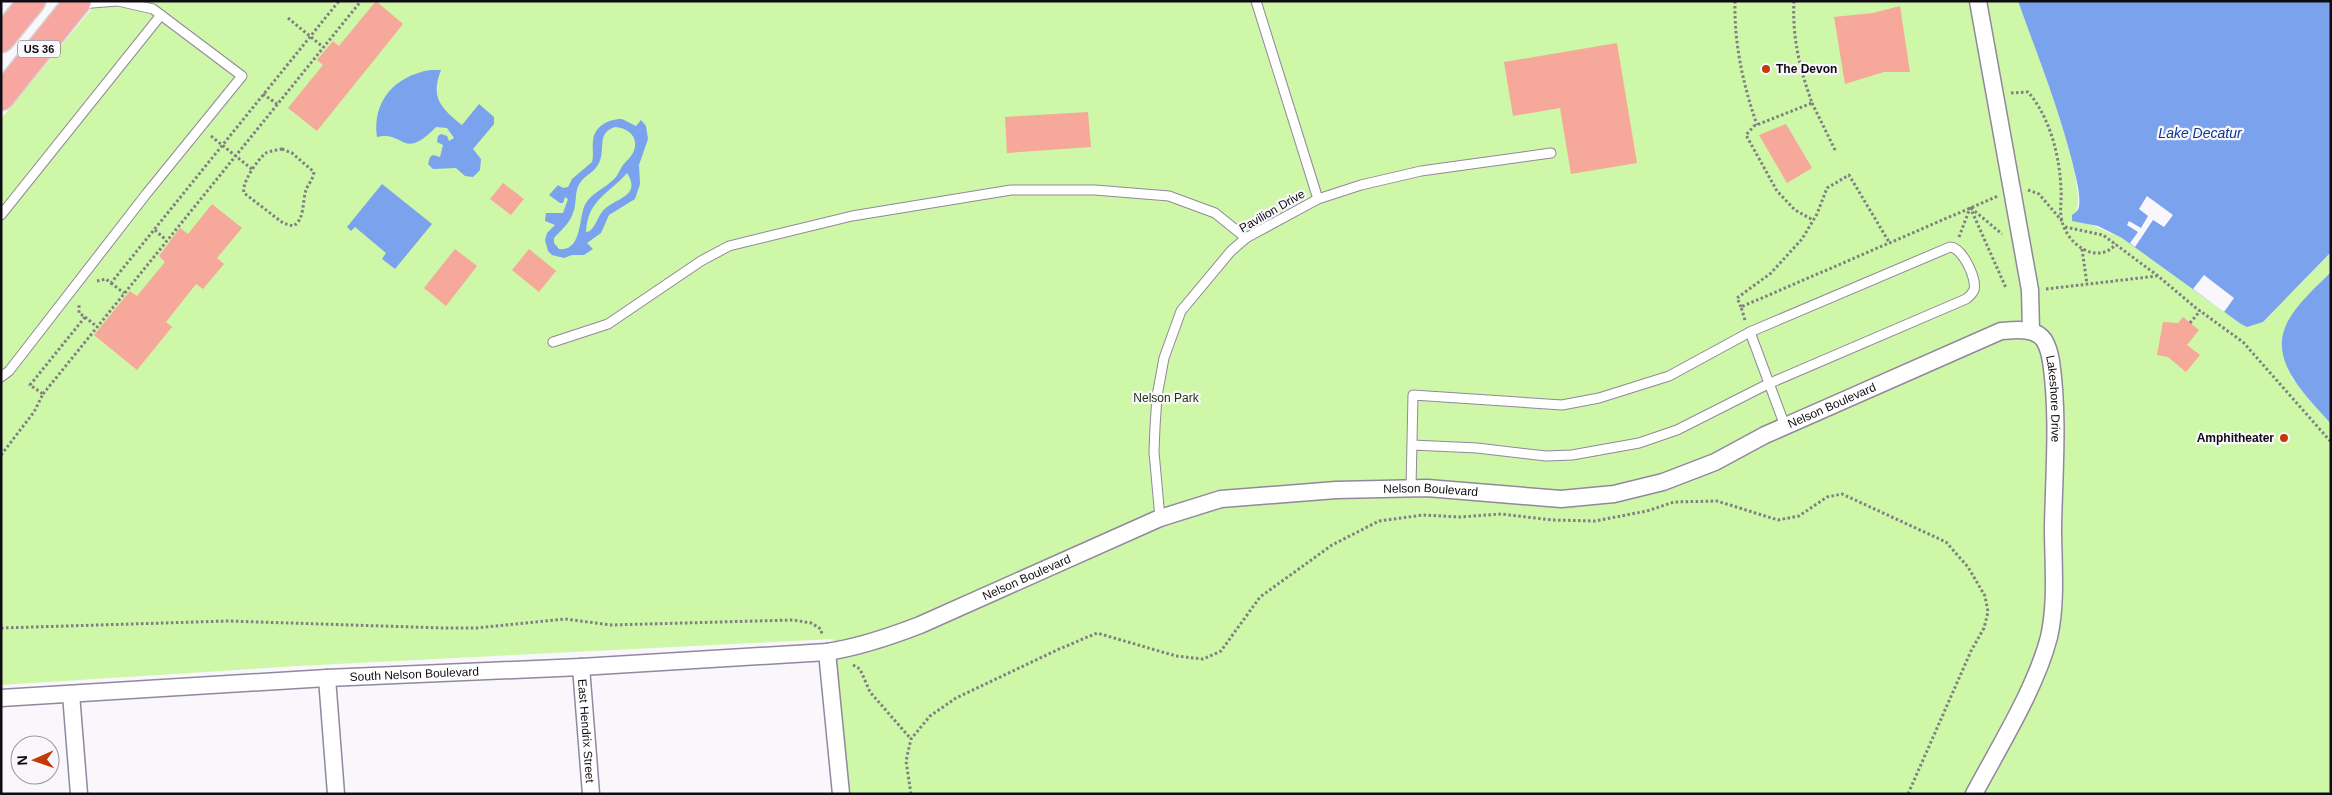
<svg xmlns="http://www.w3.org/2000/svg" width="2332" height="795" font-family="Arial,sans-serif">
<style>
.green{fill:#cef7a7}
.water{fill:#7ba2ed;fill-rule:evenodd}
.pier{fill:#f9f7fc}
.building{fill:#f6a89a}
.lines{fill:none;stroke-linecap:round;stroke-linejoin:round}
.lane-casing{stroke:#92879d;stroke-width:11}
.street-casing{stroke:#92879d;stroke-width:19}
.primary-casing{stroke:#d4d3d5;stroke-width:29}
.path{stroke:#817f85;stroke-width:3;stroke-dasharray:2.5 2.5;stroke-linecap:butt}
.lane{stroke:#fff;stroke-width:9}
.street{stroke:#fff;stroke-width:16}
.primary{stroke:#f8a6a1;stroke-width:26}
.poi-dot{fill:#c23a07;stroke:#f9f7fc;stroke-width:2}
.labels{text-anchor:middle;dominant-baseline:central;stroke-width:4.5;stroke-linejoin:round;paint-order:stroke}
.shield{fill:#f9f7fc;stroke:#555259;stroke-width:1}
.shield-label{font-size:11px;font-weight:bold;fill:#0f0c13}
.poi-label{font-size:12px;font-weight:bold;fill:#0f0c13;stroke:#f9f7fc;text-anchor:start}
.street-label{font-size:12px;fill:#0f0c13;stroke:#f9f7fc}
.park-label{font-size:12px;fill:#253513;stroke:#f9f7fc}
.water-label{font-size:14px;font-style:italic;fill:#0f388d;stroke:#f9f7fc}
</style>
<rect width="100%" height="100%" fill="#f9f7fc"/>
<path class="green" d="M98 1H2018C2029 31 2093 193 2075 213L2087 223 2122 238 2241 324 2263 322 2331 252V272L2305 299 2291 377 2331 424V794H849L833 639 297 666 1 685V119Z"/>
<g class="water">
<path d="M2018 1H2331V252L2263 322 2247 327 2241 324 2122 238 2098 226 2072 221V215C2075 213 2078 211 2079 207 2081 192 2075 175 2072 161 2058 106 2037 54 2018 1Z"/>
<path d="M430 70H441C430 98 441 108 462 125L479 104 494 117V124L473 149 481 159 480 170 473 177 465 176 456 168 433 169 428 164 430 157 433 155 440 157 443 145 437 142 438 136 441 134 447 136 449 141 454 138 447 128 436 127C402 162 405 130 377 137 372 101 395 76 430 70Z"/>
<path d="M622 119 636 126 641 120 646 126 648 139 639 165 640 184 635 199 609 215 601 233 587 243 593 249 584 255H572L564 258 552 255 548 251 545 240 547 233 555 225 545 221 546 213H563L568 199 565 197 563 203H560L549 195 558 185 563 188 568 187 572 179 592 162C594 155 592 148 593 141 594 126 609 119 622 119ZM615 127C629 128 640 138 633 153 630 158 626 161 623 165 620 169 618 175 615 178 605 189 590 193 584 207 579 220 581 252 559 249L554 243V238C561 230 570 223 573 213 577 204 574 191 580 183 585 175 595 172 599 163 606 149 596 133 615 127ZM627 173C643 198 612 198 602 212 597 218 594 232 586 232 588 199 608 195 627 173Z"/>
<polygon points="382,184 432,224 395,269 382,259 386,253 355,227 351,231 347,227"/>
<path d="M2331 272V424C2308 397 2266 361 2288 321 2298 303 2316 287 2331 272Z"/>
</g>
<g class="pier">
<polygon points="2147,196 2173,215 2164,227 2153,220 2135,247 2130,243 2138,232 2127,225 2129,221 2141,228 2148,216 2139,209"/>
<polygon points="2204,275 2234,298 2224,312 2193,289"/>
</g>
<g class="building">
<polygon points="376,1 403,24 317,131 288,108 323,65 317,60 333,41 339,46"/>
<polygon points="1900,6 1910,72 1884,72 1845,84 1834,17 1873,13"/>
<polygon points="1617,43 1637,163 1571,174 1560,108 1513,116 1504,62"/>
<polygon points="1088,112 1091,147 1007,153 1005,117"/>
<polygon points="1786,124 1812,168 1787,183 1759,135"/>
<polygon points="503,183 524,199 511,215 490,199"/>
<polygon points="212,204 242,228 217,258 224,264 203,289 196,284 166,322 172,327 137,370 94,335 130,291 137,296 165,262 159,256 180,228 188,234"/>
<polygon points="455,249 477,266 446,306 424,288"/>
<polygon points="529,249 556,271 539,292 512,270"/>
<polygon points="2183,317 2199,330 2187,345 2200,355 2186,372 2168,357 2157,355 2163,322 2178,323"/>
</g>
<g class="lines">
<defs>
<g id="lane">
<polyline points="1256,1 1318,199"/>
<polyline points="80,4 117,1"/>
<polyline points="1,215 161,15"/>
<polyline points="1750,332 1785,426"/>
<polyline points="553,342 608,324 701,261 729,246 852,216 1011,190 1095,190 1169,196 1215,213 1246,238"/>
<polyline points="1,377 9,371 147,193 242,76 153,9 118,1"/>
<path d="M1411 488 1413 395 1562 405 1599 398 1669 376 1750 332 1950 247C1962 247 1977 278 1974 290 1972 294 1969 297 1966 299L1768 384 1677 430 1639 443 1572 455 1546 456 1477 448 1412 445"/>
<polyline points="1160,518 1154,452 1155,427 1157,396 1164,358 1181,311 1231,251 1246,238 1318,199 1361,185 1421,171 1551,153"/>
</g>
<g id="street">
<polyline points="1978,1 2030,290 2031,331"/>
<polyline points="827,652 841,794"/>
<path id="s1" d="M581 667 591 794"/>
<polyline points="327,678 336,794"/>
<polyline points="71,694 79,794"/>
<path id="s2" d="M1 698 327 678 581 667 827 652C860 647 889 637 920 625L1160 518 1221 499 1336 490 1427 488 1561 499 1614 494 1663 482 1715 462 1765 435 2001 331C2015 330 2035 327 2044 340 2047 345 2050 355 2051 361 2059 415 2054 473 2053 527 2053 563 2057 602 2049 637 2036 688 1999 747 1974 794"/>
</g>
<g id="primary">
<polyline points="1,39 32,1"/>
<polyline points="1,97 78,1"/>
</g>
</defs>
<use href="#lane" class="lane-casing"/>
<use href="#street" class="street-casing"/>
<use href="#primary" class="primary-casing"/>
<g class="path">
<path d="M1735 1C1734 44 1743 84 1757 125"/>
<path d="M1794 1C1792 38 1800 69 1812 103L1754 126 1746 135 1777 191 1795 210 1813 220"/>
<polyline points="288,18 323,47"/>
<path d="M2011 93 2028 92C2050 117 2060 157 2061 190 2062 199 2059 211 2062 221 2067 244 2097 266 2116 244"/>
<polyline points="263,94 277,104"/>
<polyline points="1812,103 1836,152"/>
<polyline points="211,136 253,170"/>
<path d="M282 149 292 153 314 172C313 180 308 184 306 190 302 202 305 220 293 226L283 223 244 193C241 183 258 159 266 153 270 151 277 150 282 149Z"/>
<polyline points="2028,190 2039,194 2062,221"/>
<polyline points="1970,207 2006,288"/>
<polyline points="1971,208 2002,234"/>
<polyline points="2065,227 2103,235 2158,276 2196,308 2243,342 2331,442"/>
<polyline points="155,230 166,240"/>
<polyline points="1959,237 1970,208"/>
<polyline points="2082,249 2087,284"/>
<polyline points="97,281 106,279 111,283 339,1"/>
<polyline points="111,283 124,293"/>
<polyline points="2046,289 2157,276"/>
<polyline points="1741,307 1737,298 1771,273 1802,239 1817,214 1827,188 1849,175 1889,242"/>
<polyline points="85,317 96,326"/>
<polyline points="1745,320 1741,307 1998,196"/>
<polyline points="2190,323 2200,311"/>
<polyline points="43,394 361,1"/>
<polyline points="1,455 34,412 43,394 30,385 85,317 79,313 79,303"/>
<polyline points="1,628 228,621 444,628 477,628 565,619 611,625 793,620 811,623 821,629 822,635"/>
<polyline points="853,665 860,669 870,692 911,739"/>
<polyline points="911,794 906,761 911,739 930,716 956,698 1057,650 1097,633 1176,656 1203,659 1221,651 1260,597 1332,545 1379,521 1423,515 1460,517 1501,514 1552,520 1595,521 1647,511 1674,502 1717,501 1778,520 1799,516 1827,497 1842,494 1946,542 1968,567 1985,596 1988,612 1984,628 1971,651 1908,794"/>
</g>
<use href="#lane" class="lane"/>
<use href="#street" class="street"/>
<use href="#primary" class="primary"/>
</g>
<g class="poi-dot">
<circle cx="1766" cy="69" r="5"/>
<circle cx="2284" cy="438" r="5"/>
</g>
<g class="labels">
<rect class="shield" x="18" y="40.5" width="42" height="17" rx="4"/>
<g class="shield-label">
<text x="39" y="49">US 36</text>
</g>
<g class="poi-label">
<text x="1776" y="69">The Devon</text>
<text x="2274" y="438" text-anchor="end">Amphitheater</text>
</g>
<g class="street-label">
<text transform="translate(1272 211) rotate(-30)">Pavilion Drive</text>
<text stroke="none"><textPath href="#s2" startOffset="2172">Lakeshore Drive</textPath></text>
<text stroke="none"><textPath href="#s2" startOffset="1881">Nelson Boulevard</textPath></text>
<text stroke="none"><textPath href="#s2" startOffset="1461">Nelson Boulevard</textPath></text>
<text stroke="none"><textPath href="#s2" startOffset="1041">Nelson Boulevard</textPath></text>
<text stroke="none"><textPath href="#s2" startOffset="414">South Nelson Boulevard</textPath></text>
<text stroke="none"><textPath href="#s1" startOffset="64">East Hendrix Street</textPath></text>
</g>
<g class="park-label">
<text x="1166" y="398">Nelson Park</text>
</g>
<g class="water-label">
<text x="2200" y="133">Lake Decatur</text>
</g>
</g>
<rect width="2332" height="795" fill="none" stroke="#0f0c13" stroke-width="5"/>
<g transform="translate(35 760) rotate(268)"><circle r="24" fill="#f9f7fc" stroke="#9b999f"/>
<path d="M0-4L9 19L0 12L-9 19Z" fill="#c23a07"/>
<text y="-8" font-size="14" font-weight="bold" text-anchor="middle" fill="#0f0c13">N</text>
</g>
</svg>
